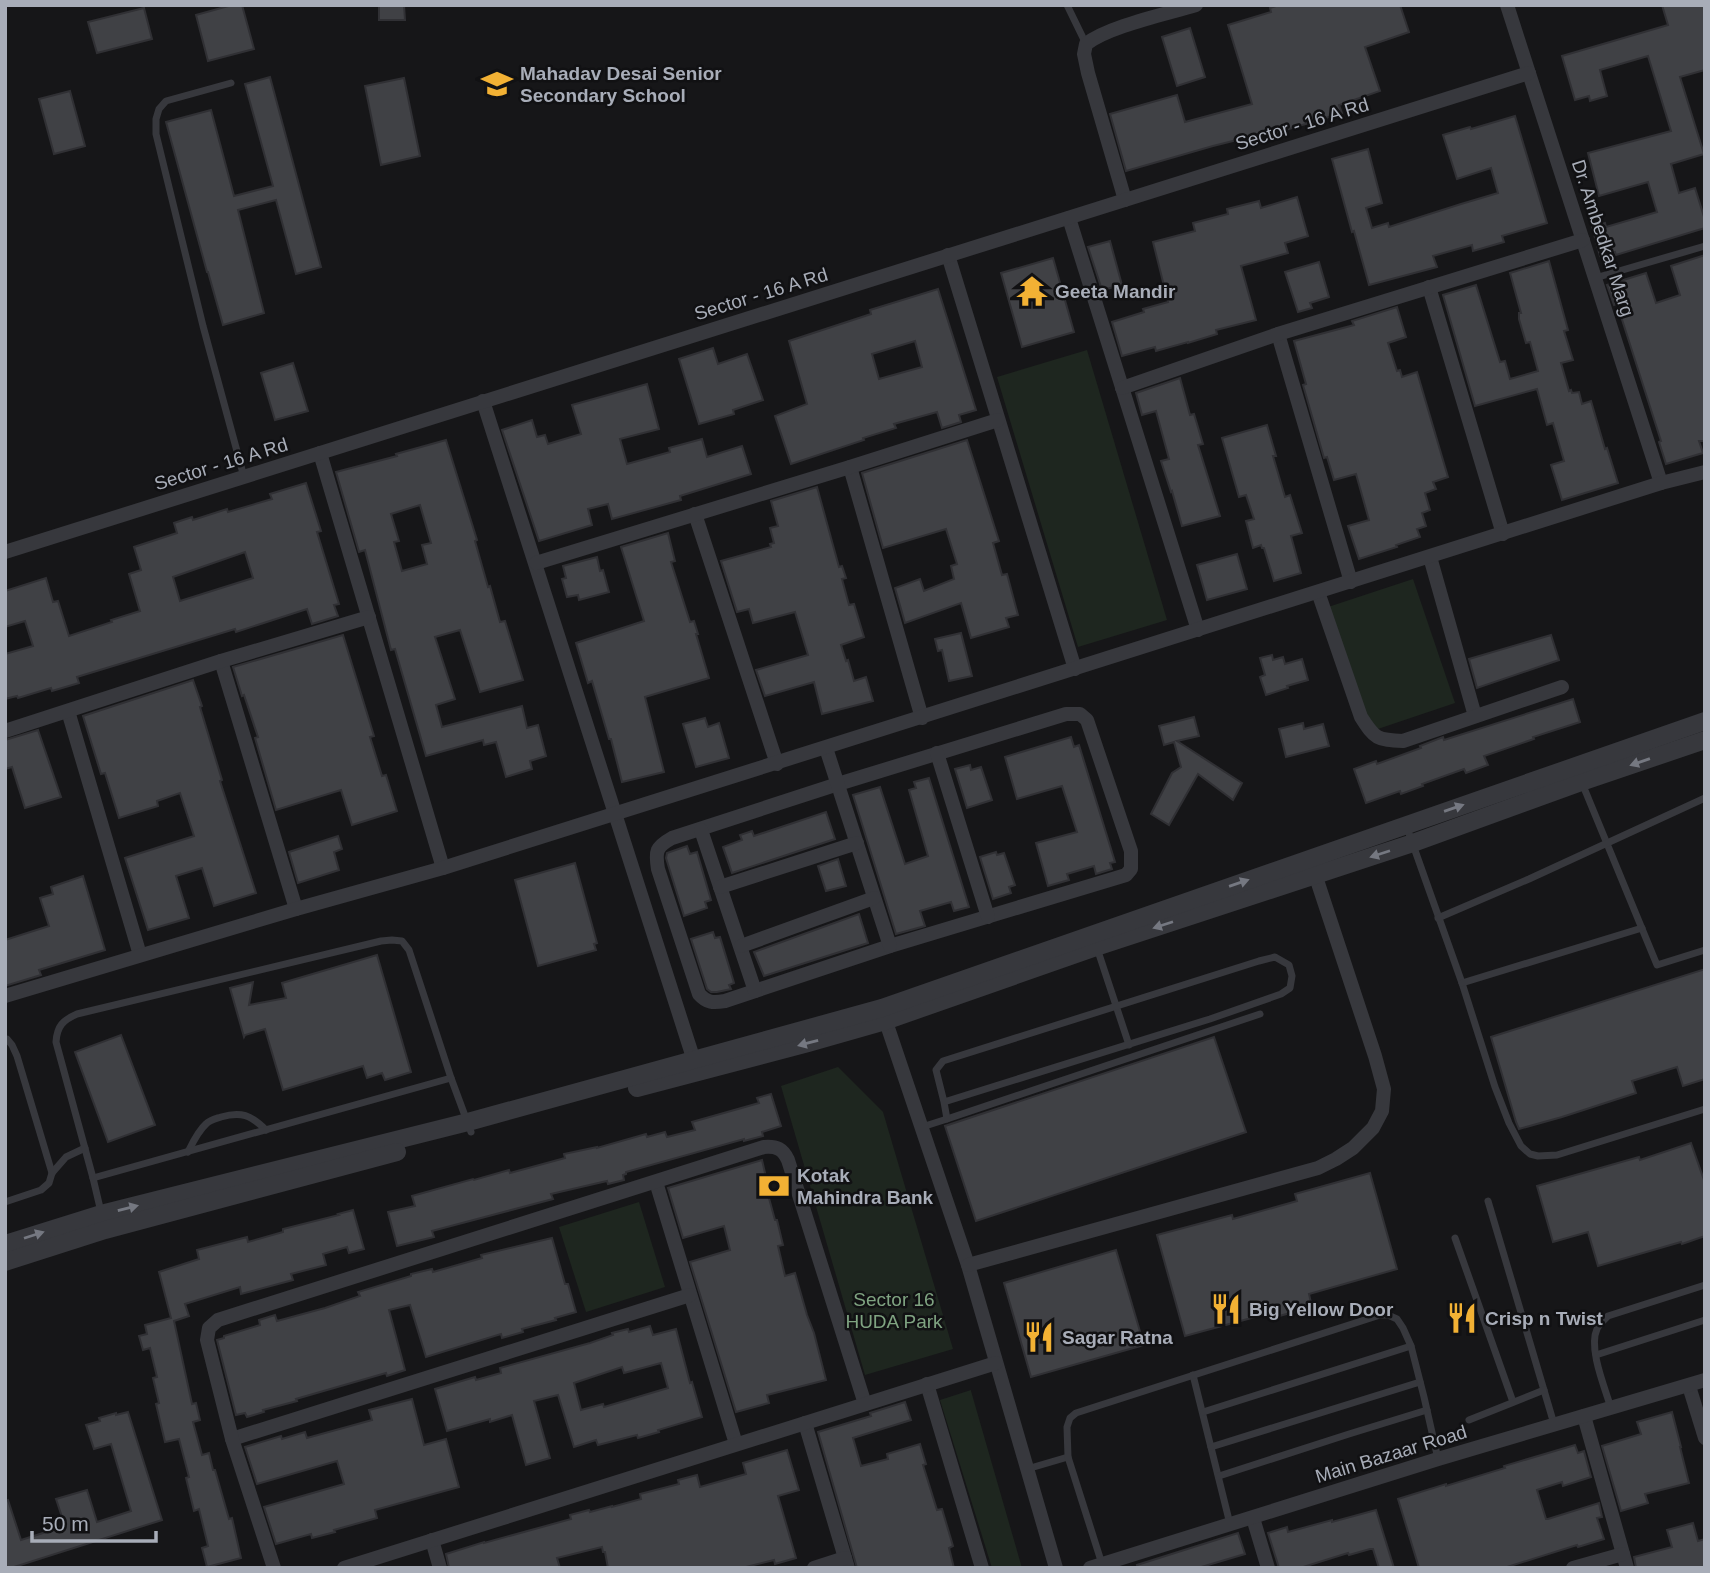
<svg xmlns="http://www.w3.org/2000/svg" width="1710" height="1573" font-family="Helvetica,sans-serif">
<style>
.green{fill:#1e261f}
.building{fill:#404145;stroke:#303034;stroke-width:2;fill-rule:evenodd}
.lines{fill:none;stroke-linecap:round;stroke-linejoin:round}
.service{stroke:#37383d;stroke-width:7}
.minor{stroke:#37383d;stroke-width:14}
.tertiary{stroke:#37383d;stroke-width:18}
.oneway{fill:#757881}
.labels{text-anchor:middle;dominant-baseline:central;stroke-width:5;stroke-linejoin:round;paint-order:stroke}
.poi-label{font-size:19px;font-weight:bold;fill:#a8adb8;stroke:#111113;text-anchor:start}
.street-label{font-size:19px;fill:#a8adb8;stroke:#111113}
.park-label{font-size:19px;fill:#7fa381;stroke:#111113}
</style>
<rect width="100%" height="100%" fill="#161618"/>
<g class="green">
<polygon points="1087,350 1167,620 1078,647 997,377"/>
<polygon points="1413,579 1455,703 1366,733 1325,608"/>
<polygon points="838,1067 883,1112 953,1349 865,1375 781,1086"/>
<polygon points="639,1202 665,1287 586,1312 559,1227"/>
<polygon points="971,1390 971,1391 1022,1568 992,1568 940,1400"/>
</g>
<g class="building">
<polygon points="232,5 242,5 254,49 208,61 196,15"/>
<polygon points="379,5 404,5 405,20 379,20"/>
<polygon points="1279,5 1400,5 1409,32 1365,47 1380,91 1339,105 1342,113 1266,136 1265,133 1213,146 1126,171 1110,114 1177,95 1185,122 1252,104 1228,25 1271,12 1270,8"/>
<polygon points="1662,5 1705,5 1705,70 1680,77 1704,154 1671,164 1679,193 1695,188 1705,220 1705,228 1616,255 1615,252 1600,256 1592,227 1605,223 1606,227 1657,212 1648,182 1599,196 1588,153 1671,131 1648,56 1600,70 1607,96 1590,101 1589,96 1575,100 1562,56 1668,25"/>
<polygon points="144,8 152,39 97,53 88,22"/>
<polygon points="1190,28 1205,77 1177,86 1162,37"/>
<polygon points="270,77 321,267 296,274 276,200 238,210 264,313 223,325 208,272 207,272 166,122 211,110 234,196 273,186 245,84"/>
<polygon points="404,78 420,156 381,165 365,86"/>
<polygon points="70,91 85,146 54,154 39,99"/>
<polygon points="1515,116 1547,223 1502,236 1504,242 1473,251 1472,245 1433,256 1437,267 1369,285 1354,231 1352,232 1332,159 1368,149 1382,203 1366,208 1372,228 1388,223 1389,227 1461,204 1498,193 1491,168 1457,179 1443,135 1470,127 1471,129"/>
<polygon points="1297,197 1308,236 1285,243 1288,253 1241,266 1256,320 1216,330 1217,334 1188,343 1188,342 1156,351 1155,347 1122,356 1112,322 1144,312 1143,309 1168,302 1153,242 1195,231 1193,223 1228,214 1227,209 1259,201 1261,208"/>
<polygon points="1110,241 1122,285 1102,290 1088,247"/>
<polygon points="1705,255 1705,441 1699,441 1703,453 1666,464 1659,442 1661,441 1617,304 1614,305 1607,285 1646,273 1656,303 1680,295 1671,266"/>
<polygon points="1053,258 1074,332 1022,347 1001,273"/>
<polygon points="1549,261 1568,330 1564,331 1573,360 1561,363 1569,391 1571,390 1572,393 1579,392 1582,404 1591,401 1605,449 1607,448 1618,483 1562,500 1551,465 1564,461 1553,423 1547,425 1537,389 1475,406 1443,295 1476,285 1500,362 1505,361 1510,379 1538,371 1530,342 1526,343 1519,319 1519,313 1521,313 1510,273"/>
<polygon points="1319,262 1329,297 1310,303 1312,308 1298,312 1285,272"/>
<path d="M938 289 976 410 959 415 961 422 942 428 937 412 894 424 896 428 863 438 864 440 791 464 775 416 807 404 789 341 871 314 870 310ZM915 341 922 367 879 379 872 354Z"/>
<polygon points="1397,307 1406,337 1388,343 1397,371 1400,370 1402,377 1417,372 1448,477 1433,482 1436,489 1425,493 1430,510 1422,513 1426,526 1417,529 1420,537 1396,545 1397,547 1359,559 1348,526 1369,520 1356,474 1334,480 1327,457 1324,458 1303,385 1306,384 1294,341 1354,325 1352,321"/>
<polygon points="713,348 718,364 747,354 763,400 733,410 734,414 699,424 679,359"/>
<polygon points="293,363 308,411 275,420 261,373"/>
<polygon points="1180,378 1190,415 1194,414 1203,444 1198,445 1220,516 1182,526 1172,491 1171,492 1161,461 1169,459 1156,411 1142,415 1136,393"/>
<polygon points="647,384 659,429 620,439 627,464 670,452 669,448 702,439 707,457 742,446 751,474 680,496 681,500 612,519 608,504 588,509 592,525 539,541 502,430 532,420 537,437 545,435 548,444 581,434 572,405"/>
<polygon points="1267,425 1276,456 1273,456 1285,497 1290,495 1302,533 1291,536 1301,573 1274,581 1264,548 1262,548 1261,545 1253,548 1246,521 1254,519 1246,495 1239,497 1222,438"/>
<path d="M446 440 468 511 477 540 475 541 488 587 490 586 500 622 505 621 523 680 480 692 460 630 435 637 455 699 436 705 442 727 522 706 527 728 538 725 546 756 530 761 532 769 506 777 496 742 484 745 483 740 426 756 395 649 391 650 365 550 359 552 336 472 397 456 396 454ZM420 505 431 543 422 545 427 564 402 571 394 542 399 541 391 514Z"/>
<polygon points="967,440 999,541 993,543 1002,575 1007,574 1018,615 1006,618 1009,627 971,638 961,603 905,623 895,588 920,579 924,591 954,579 951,566 957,564 946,529 883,548 862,473"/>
<path d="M306 483 321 531 317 532 339 604 334 605 338 616 312 624 307 609 236 632 235 629 77 677 79 683 52 691 51 688 18 698 17 696 5 699V654L33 646 25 621 5 627V591L46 578 53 602 58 601 69 636 112 622 111 620 140 611 129 574 141 570 134 547 177 533 174 523 192 517 193 520 227 509 228 512 272 499 270 494ZM245 552 253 578 180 601 173 577Z"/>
<polygon points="817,487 839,567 842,566 846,578 842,579 849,605 854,604 864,637 841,645 846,661 848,660 854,681 866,677 873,701 822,714 814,682 765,696 756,670 808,655 795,612 753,623 749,609 737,612 721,561 771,547 770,544 774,543 770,528 778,526 771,501"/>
<polygon points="668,533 675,561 671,562 690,622 694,621 698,634 696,634 709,678 645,697 664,772 622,782 611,739 609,739 592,681 588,683 576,643 644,621 621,547"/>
<polygon points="1237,554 1247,589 1207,600 1197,565"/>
<polygon points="597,557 600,571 603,570 609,592 579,600 578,595 567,597 562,579 566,578 563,566"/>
<polygon points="961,633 972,676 949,681 942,650 938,651 935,639"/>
<polygon points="343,635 374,736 370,737 382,776 386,775 397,811 352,825 341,790 276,810 255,738 258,737 244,695 242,696 233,667"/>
<polygon points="1551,635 1559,660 1477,688 1469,659"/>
<polygon points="1272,655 1273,660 1283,657 1285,664 1302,659 1308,680 1287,686 1288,688 1266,695 1260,677 1265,675 1260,658"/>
<polygon points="193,680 202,706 200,707 222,780 220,781 256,893 214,906 202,868 176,876 189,918 148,930 125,858 194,836 180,793 157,801 158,806 119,818 105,773 101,774 83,716"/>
<polygon points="1573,699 1580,722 1533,737 1534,739 1484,756 1488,765 1466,773 1464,769 1422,784 1423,786 1401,794 1400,791 1366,803 1354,769 1376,761 1377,764 1421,748 1420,746 1443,737 1444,740"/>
<polygon points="1194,717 1199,736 1177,741 1242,783 1233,800 1198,774 1169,825 1151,814 1172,773 1181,767 1174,742 1164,745 1159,726"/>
<polygon points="705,718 708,727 719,723 729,758 696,767 683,724"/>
<polygon points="1303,723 1304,729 1323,724 1329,746 1286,757 1279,729"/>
<polygon points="38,730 61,797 25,808 12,767 5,769 5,740"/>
<polygon points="1071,737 1074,747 1079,745 1115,862 1110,863 1112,869 1096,874 1094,866 1067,874 1069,880 1048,886 1036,843 1077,832 1062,786 1017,799 1005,757"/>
<polygon points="970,765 971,770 981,767 992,800 967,808 955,769"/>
<polygon points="929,778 969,907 954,911 951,902 920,911 925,926 896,934 853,795 880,787 905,864 928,856 909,790 916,788 914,782"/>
<polygon points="826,812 835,839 732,873 723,847 742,840 740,835 752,831 754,836"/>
<polygon points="338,836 342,849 334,852 339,870 298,883 289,852"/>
<polygon points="687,846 690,854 697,852 711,900 705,902 707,908 684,916 666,858 667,853"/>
<polygon points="996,852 997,855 1004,853 1015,885 1009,887 1011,893 993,899 980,857"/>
<polygon points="838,859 846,886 826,891 818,866"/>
<polygon points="575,863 597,943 594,944 596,950 538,966 515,880"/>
<polygon points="83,876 105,950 39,970 41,975 5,986 5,940 49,926 40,898 53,894 51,887"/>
<polygon points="859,914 868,943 764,976 754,952"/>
<polygon points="713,932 715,938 720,937 734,983 729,985 731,989 717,992 711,992 707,989 691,939"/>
<polygon points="377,955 411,1072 385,1080 382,1073 367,1078 363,1066 283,1090 265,1029 245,1035 244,1037 230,988 253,982 249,1005 286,998 282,983"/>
<polygon points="1705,969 1705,1079 1683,1086 1677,1067 1632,1081 1636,1093 1562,1117 1519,1129 1516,1122 1491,1037"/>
<polygon points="121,1035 155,1125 108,1142 75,1052"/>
<polygon points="1214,1037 1246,1132 976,1221 945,1126"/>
<polygon points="771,1094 781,1126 762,1132 763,1136 744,1141 744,1139 626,1172 626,1174 623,1175 624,1180 608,1184 607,1181 551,1194 553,1199 432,1231 434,1237 397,1246 388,1212 415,1206 412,1196 473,1179 474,1180 509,1170 510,1173 565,1158 564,1154 597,1147 597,1148 646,1134 647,1137 665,1132 667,1137 695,1130 692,1122 759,1103 757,1098"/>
<polygon points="1691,1143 1705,1183 1705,1236 1682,1244 1681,1242 1598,1266 1588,1232 1553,1242 1537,1186 1639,1157 1640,1160"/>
<polygon points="762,1160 769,1190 767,1191 775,1220 777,1220 783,1245 778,1246 785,1276 795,1273 807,1315 814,1333 826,1380 767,1395 769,1403 736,1412 690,1262 730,1250 724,1226 683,1238 668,1188"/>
<polygon points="1370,1173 1397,1269 1309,1294 1312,1307 1272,1318 1270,1313 1185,1336 1157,1235 1232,1215 1233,1219 1297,1201 1295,1194"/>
<polygon points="353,1210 364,1249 349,1253 347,1247 323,1254 326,1265 291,1274 293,1280 241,1294 240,1287 185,1304 189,1316 174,1321 192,1404 196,1403 200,1420 193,1422 202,1455 209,1453 213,1470 215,1470 229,1519 232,1518 241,1558 207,1567 202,1548 208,1546 199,1509 194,1511 186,1478 189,1477 179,1439 165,1442 156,1404 159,1403 153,1378 157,1377 150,1348 143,1350 139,1336 147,1334 145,1325 171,1318 159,1272 199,1259 197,1250 247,1237 248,1242 283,1232 283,1229 339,1215 338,1214"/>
<polygon points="552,1238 565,1284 568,1284 576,1312 555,1318 556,1320 522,1329 523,1332 502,1338 501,1334 426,1357 410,1305 389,1310 405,1370 387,1376 386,1373 296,1399 297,1401 263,1410 264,1412 247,1417 245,1413 236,1415 217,1340 224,1338 224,1336 260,1325 259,1320 275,1315 277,1321 325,1308 360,1296 358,1292 411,1276 411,1274 432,1269 433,1272 482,1258 481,1255"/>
<polygon points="1116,1250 1144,1345 1031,1377 1004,1283"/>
<path d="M650 1326 653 1335 676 1329 690 1383 692 1382 702 1417 658 1430 659 1432 638 1438 637 1435 598 1445 596 1440 574 1447 558 1395 534 1401 550 1458 526 1465 512 1415 490 1422V1419L447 1431 435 1389 475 1377 476 1380 501 1373 500 1368 590 1343 613 1335 612 1333 628 1329 629 1332ZM661 1363 668 1388 604 1407 603 1404 581 1410 574 1383 622 1367 624 1373Z"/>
<polygon points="412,1399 424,1445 446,1439 459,1487 375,1510 377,1518 334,1530 335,1532 312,1538 311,1534 276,1544 264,1507 344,1484 337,1461 257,1484 245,1447 281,1436 282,1439 305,1432 307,1438 372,1420 369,1410"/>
<polygon points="905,1402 911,1420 853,1438 861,1466 888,1459 887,1454 920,1444 926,1464 923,1465 937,1510 942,1509 953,1546 949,1548 954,1568 857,1568 818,1432 871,1416 870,1413"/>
<polygon points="128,1412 162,1520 11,1568 5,1568 5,1501 8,1500 21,1540 65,1526 56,1499 87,1490 97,1522 131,1511 111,1444 94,1449 86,1425 100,1421 99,1418 116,1413 116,1415"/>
<polygon points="1672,1412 1681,1447 1680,1447 1689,1483 1645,1494 1648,1503 1621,1511 1602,1446 1641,1434 1637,1422"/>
<polygon points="1575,1445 1578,1453 1584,1451 1591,1477 1563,1486 1562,1482 1537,1490 1546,1519 1548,1519 1599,1503 1602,1517 1597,1518 1604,1539 1578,1547 1577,1545 1504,1568 1419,1568 1398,1499 1446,1484 1446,1486 1505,1468 1504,1466"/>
<polygon points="787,1450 799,1490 778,1496 796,1558 775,1564 774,1560 742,1568 608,1568 605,1552 603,1552 602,1547 557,1558 560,1568 449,1568 446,1554 484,1542 484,1543 571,1519 570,1515 589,1510 590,1512 612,1506 612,1507 641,1499 640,1494 679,1484 678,1480 697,1475 700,1487 746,1474 743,1463"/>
<polygon points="1376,1510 1394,1568 1379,1568 1373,1549 1370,1549 1349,1555 1348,1553 1300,1568 1279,1568 1268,1533 1287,1527 1288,1532 1332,1520 1332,1522"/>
<polygon points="1693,1523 1698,1541 1705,1539 1705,1568 1636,1568 1634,1557 1672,1547 1667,1530"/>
<polygon points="1238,1533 1245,1554 1198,1568 1138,1568 1137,1565"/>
</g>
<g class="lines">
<g class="service">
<polyline points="1067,5 1086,44"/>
<polyline points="231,83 166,101 159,109 156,119 156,134 203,326 244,477"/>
<polyline points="1595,278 1705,246"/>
<polyline points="1582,783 1657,965 1705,950"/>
<polyline points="1406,825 1462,983 1495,1087 1509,1123 1521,1146 1530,1154 1538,1156 1557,1155 1705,1109"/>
<polyline points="1438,918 1529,879 1705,798"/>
<polyline points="1097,948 1129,1045"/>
<polyline points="1462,983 1642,928"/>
<polyline points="5,1039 7,1039 12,1045 17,1056 52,1173"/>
<polyline points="947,1119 1260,1014"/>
<polyline points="922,1127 947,1119 944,1102 1210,1019 1281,994 1290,988 1292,976 1289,965 1275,957 1259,961 943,1061 936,1070 944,1102"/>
<path d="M188 1152C193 1142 198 1131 206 1124 210 1120 215 1119 221 1117 241 1111 251 1115 266 1130"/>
<polyline points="93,1178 451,1078"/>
<polyline points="1488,1201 1554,1424"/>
<polyline points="5,1202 41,1190 49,1183 52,1173 66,1157 85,1148"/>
<path d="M101 1212 93 1178 56 1042C57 1026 63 1020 77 1014L381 941 392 940 402 941 409 950 451 1078 471 1132"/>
<polyline points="1455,1238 1513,1402"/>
<polyline points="1596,1355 1705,1320"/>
<polyline points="1193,1375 1230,1524"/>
<path d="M1611 1408C1605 1388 1588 1348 1597 1329 1599 1324 1604 1320 1608 1316L1705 1285"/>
<polyline points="1203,1412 1411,1346"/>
<polyline points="1469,1420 1544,1390"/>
<polyline points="1211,1447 1420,1382"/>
<polyline points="1027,1469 1068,1457"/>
<polyline points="1219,1476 1349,1434 1427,1410"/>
<polyline points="1102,1564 1068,1457 1067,1427 1070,1418 1076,1413 1380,1315 1388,1315 1397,1319 1403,1328 1411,1346 1424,1397 1438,1459"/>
</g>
<g class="minor">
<polyline points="1507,5 1661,483"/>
<path d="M1125 200 1088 73 1084 54 1086 44C1109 26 1167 14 1196 5"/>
<polyline points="1069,218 1198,630"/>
<polyline points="948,255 1075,669"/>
<polyline points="1429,287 1503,534"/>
<polyline points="1278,334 1351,582"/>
<polyline points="1122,388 1278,334 1583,240"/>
<polyline points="483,401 697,1070"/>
<polyline points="320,453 443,868"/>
<polyline points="850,467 922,718"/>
<polyline points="695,514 777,764"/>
<polyline points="5,552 1529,73"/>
<polyline points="1430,557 1475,716"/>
<polyline points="536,563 850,467 998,420"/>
<path d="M1318 592 1361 717C1375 739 1377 740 1403 741L1562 687"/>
<polyline points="221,661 296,909"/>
<polyline points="68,711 140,955"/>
<path d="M1066 714H1080L1087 720 1131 851V869L1126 875 890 946 725 1001C713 1003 707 1003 699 994L658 869C655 851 656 847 672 838L838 784Z"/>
<polyline points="5,731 221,661 369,617"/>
<polyline points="826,748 890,946"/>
<polyline points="937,753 988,917"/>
<polyline points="701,830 755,991"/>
<polyline points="720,887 857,843"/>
<polyline points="741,946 874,898"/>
<polyline points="5,996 296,909 443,868 1661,483 1705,472"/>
<polyline points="883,1013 968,1265 1056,1568"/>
<polyline points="656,1182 736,1444"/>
<polyline points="968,1265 1318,1168 1336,1159 1353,1148 1373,1128 1382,1111 1384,1089 1375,1056 1313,868"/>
<polyline points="927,1384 982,1568"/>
<polyline points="1689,1386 1705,1438"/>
<polyline points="1584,1416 1627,1568"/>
<polyline points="805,1423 848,1568"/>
<polyline points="232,1439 690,1295"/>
<polyline points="1253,1518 1268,1568"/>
<polyline points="432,1540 440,1568"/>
<path d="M274 1568 232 1439 207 1340 209 1328 218 1320 764 1147C777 1146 783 1149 788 1160L865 1404"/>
<polyline points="344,1568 996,1363"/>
<polyline points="814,1568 845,1558"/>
<polyline points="1090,1568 1438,1459 1705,1380"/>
<polyline points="1573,1568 1623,1554"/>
</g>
<g class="tertiary">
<polyline points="637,1088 808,1043 885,1021 1096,947 1413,843 1581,782 1705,740"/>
<polyline points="5,1244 101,1214 468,1122 882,1008 1705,721"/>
<polyline points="5,1262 105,1230 397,1152"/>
</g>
</g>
<defs><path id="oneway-solid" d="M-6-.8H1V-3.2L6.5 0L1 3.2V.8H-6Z" transform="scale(1.75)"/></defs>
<g class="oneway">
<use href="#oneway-solid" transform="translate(1640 762) rotate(161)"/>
<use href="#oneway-solid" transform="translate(1454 808) rotate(-19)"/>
<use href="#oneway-solid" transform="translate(1380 854) rotate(162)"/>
<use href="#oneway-solid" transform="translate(1239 883) rotate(-19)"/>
<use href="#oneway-solid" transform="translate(1163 925) rotate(162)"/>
<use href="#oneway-solid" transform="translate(808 1043) rotate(165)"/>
<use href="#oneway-solid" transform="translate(128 1208) rotate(-14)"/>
<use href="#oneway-solid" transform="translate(34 1235) rotate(-18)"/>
</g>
<defs>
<symbol id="school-bare" viewBox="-9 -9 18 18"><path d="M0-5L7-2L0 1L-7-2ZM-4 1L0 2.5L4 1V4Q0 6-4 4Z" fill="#f2b134" stroke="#111113" stroke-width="2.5" paint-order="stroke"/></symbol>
<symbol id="temple-bare" viewBox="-9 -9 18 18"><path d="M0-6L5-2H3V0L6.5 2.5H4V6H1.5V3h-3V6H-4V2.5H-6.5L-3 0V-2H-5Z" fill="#f2b134" stroke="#111113" stroke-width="2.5" paint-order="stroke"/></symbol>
<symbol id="bank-bare" viewBox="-9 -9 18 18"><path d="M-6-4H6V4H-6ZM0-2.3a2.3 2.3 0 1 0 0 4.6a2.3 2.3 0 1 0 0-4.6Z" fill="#f2b134" stroke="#111113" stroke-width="2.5" paint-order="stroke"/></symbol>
<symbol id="restaurant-bare" viewBox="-9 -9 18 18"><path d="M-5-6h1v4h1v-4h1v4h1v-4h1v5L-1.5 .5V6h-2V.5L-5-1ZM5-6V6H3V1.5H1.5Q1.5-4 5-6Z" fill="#f2b134" stroke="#111113" stroke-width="2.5" paint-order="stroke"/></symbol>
</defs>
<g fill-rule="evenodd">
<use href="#school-bare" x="475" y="62" width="44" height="44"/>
<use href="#temple-bare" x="1010" y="269" width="44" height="44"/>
<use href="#bank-bare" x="752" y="1164" width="44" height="44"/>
<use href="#restaurant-bare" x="1204" y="1287" width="44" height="44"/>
<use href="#restaurant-bare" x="1440" y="1296" width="44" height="44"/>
<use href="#restaurant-bare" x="1017" y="1315" width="44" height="44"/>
</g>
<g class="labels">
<g class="poi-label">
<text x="520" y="73">Mahadav Desai Senior<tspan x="520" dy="22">Secondary School</tspan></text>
<text x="1055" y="291">Geeta Mandir</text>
<text x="797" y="1175">Kotak<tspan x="797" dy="22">Mahindra Bank</tspan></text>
<text x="1249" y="1309">Big Yellow Door</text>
<text x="1485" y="1318">Crisp n Twist</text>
<text x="1062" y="1337">Sagar Ratna</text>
</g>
<g class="street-label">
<text transform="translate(1302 124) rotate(-17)">Sector - 16 A Rd</text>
<text transform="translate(1603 238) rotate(72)">Dr. Ambedkar Marg</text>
<text transform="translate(761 294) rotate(-17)">Sector - 16 A Rd</text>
<text transform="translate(221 464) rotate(-17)">Sector - 16 A Rd</text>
<text transform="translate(1391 1454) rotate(-17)">Main Bazaar Road</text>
</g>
<g class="park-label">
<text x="894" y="1299">Sector 16<tspan x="894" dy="22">HUDA Park</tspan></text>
</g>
</g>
<rect width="1710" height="1573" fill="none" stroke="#a8adb8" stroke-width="14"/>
<path d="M32 1531v10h124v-10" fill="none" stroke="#a8adb8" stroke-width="3.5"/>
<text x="42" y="1531" font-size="21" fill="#a8adb8" stroke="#111113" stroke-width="5" paint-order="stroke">50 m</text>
</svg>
